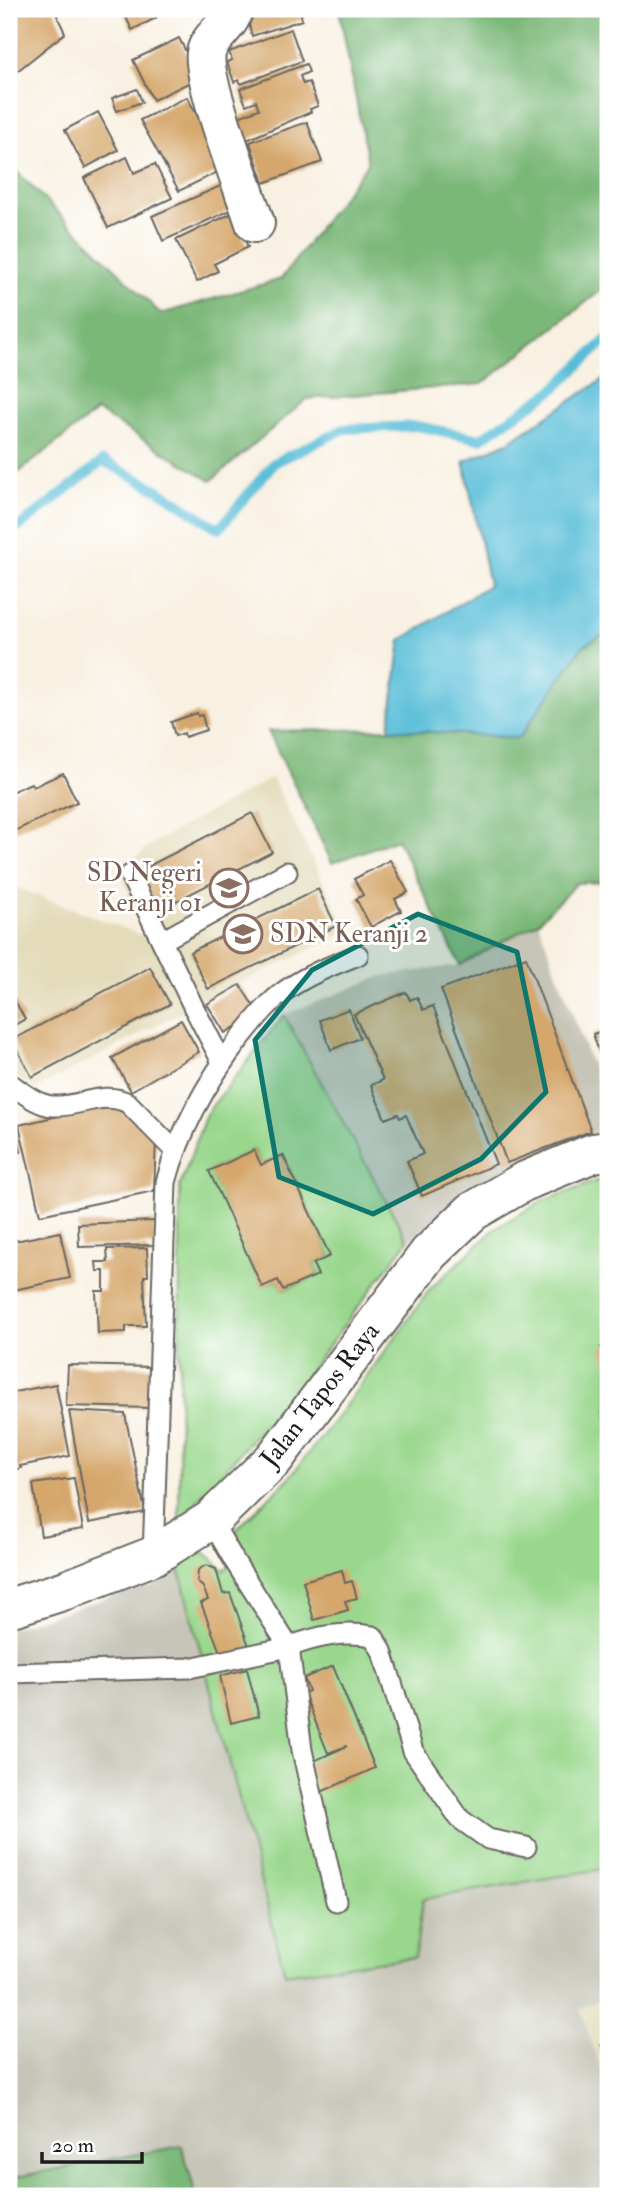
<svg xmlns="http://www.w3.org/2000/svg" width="617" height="2205" font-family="'IM FELL Double Pica',serif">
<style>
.built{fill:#e3dbba}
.industrial{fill:#c6c5b8}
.green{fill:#99d78c;stroke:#5a7a54;stroke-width:2;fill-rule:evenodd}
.forest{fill:#7ab878;stroke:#4b6a4a;stroke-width:2}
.water{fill:#59bed8;stroke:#3a6d7a;stroke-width:2}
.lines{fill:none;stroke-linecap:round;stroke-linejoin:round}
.stream{stroke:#59bed8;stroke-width:10}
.building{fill:#d5a76c}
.lane-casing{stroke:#696661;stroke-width:23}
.street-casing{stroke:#696661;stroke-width:42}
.secondary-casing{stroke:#696661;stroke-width:42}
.lane{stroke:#fff;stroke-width:19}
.street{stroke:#fff;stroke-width:38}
.secondary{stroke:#fff;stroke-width:38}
.marked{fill:#0f766e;fill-opacity:0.2;stroke:#0f766e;stroke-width:5;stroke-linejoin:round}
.labels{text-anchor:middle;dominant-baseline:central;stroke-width:6;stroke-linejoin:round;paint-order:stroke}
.education-label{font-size:26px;fill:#785e54;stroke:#fff;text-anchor:end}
.street-label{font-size:26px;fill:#1c1c1c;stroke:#fff}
</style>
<rect width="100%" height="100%" fill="#fff"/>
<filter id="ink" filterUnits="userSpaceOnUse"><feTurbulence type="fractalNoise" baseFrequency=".0143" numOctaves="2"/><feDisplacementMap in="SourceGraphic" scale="14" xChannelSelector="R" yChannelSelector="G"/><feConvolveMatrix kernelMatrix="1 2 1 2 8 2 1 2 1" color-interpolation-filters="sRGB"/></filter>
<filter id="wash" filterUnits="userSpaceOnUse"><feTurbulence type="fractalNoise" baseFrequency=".00686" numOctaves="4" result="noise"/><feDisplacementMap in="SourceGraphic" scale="28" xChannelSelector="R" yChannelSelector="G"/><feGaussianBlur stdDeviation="1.57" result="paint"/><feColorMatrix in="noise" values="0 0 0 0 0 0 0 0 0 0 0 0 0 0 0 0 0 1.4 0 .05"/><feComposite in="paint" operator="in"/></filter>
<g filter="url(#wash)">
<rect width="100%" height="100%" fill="#f8f0e1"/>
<g class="built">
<polygon points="272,778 348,931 193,1006 36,1089 9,1073 9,885 144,936 121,871 151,844"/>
<polygon points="608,1997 608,2088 580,2007"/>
</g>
<g class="industrial">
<polygon points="538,922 608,1109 608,1137 449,1211 408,1241 284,1015 382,976 460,965"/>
<polygon points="178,1565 285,1974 422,1899 607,1868 608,1997 580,2008 608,2088 608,2196 196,2196 182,2146 9,2178 9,1629 122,1593 155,1585"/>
</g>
<g class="green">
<path d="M284 1015 408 1241 296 1389 179 1522 180 1186 206 1114ZM254 1150 261 1165 283 1155 330 1256 313 1264 318 1275 284 1290 278 1280 262 1286 210 1171Z"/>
<polygon points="608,1177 608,1868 423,1899 415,1957 285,1974 178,1565 203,1551 224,1570 244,1552 236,1530 288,1479 335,1420 431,1288 497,1227 543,1201"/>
</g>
<g class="forest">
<polygon points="339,9 608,9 608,285 482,384 307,399 211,481 97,411 9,480 9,164 161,314 281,279 368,163"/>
<polygon points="608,632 608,882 577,883 538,922 460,965 397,839 332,863 268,731 389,729 519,738 583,646"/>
<polygon points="182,2146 196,2196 9,2196 9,2178"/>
</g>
<polygon class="water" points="608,376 608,632 583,646 519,738 389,729 401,640 489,585 464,461 508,442"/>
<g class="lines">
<polyline class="stream" points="9,530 19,527 103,461 160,491 219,529 274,463 344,429 417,426 480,439 552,391 608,338"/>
</g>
<g id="blocks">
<g class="building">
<polygon points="9,9 54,9 65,33 11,76 9,72"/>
<polygon points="122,9 144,9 145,11 153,9 156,18 132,30"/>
<polygon points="245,9 300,9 302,20 252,36"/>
<polygon points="291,29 302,61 241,84 239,80 234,82 227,62 232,60 229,52"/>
<polygon points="179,38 193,66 195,80 153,100 133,60"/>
<polygon points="306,64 309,72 300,76 303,84 309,82 318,106 310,109 311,112 240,143 231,120 259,109 256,101 246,105 240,89"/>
<polygon points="137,89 142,102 117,111 112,98"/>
<polygon points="187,97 200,121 210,116 232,165 179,191 140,120"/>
<polygon points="98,112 118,150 85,168 65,130"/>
<polygon points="307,122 322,162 264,183 250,142"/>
<polygon points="127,157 134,173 155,164 172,198 108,228 84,178"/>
<polygon points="234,180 244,204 163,241 152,216"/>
<polygon points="232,213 248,247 214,264 218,271 197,282 176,240"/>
<polygon points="197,713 198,716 202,715 206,730 185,737 184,733 175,736 171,722"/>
<polygon points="63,773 77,802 10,833 9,793 31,783 33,787"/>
<polygon points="252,813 272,852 155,912 135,873"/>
<polygon points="390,860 408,892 395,899 401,911 371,927 356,899 363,895 354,879"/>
<polygon points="318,889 336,926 208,989 190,952"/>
<polygon points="526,957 591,1131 507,1163 441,989"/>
<polygon points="150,967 170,1004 32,1077 12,1040"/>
<polygon points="240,985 258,1013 225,1033 207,1004"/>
<polygon points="9,990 25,1019 9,1028"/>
<polygon points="406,992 410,1000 417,997 423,1010 433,1006 496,1164 422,1196 407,1161 423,1154 406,1115 400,1118 398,1114 385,1119 371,1085 383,1080 354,1014"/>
<polygon points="349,1009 360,1038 331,1050 320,1020"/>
<polygon points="181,1020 199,1052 131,1091 112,1058"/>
<polygon points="608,1029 608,1080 593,1034"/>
<polygon points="119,1102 156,1140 154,1191 40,1215 19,1125"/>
<polygon points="9,1106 21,1152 9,1155"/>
<polygon points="254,1150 261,1165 283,1155 330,1256 313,1264 318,1275 283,1290 278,1280 262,1287 209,1171"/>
<polygon points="9,1215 15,1241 60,1232 70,1278 9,1291"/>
<polygon points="154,1221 155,1245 79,1247 78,1224"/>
<polygon points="147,1248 148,1276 144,1276 146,1326 126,1326 126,1332 98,1333 96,1291 104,1291 104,1271 97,1271 96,1262 108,1262 107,1249"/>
<polygon points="608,1345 608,1367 601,1347"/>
<polygon points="68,1365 152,1367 151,1408 66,1406"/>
<polygon points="56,1384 70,1456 20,1466 21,1468 9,1471 9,1393"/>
<polygon points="69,1411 125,1414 145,1512 89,1523"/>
<polygon points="74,1478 83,1529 41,1536 33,1484"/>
<polygon points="206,1565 216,1569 223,1594 230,1593 250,1649 223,1660 201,1603 208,1600 203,1587 197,1582 198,1570"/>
<polygon points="342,1570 345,1583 352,1581 357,1598 345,1601 348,1610 314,1620 303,1581"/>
<polygon points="333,1666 375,1768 319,1793 307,1764 347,1746 328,1753 304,1693 309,1691 304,1678"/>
<polygon points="247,1669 259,1716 231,1723 220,1676"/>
<polygon points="608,2042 608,2062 601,2045"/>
</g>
</g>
</g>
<g filter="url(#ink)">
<use href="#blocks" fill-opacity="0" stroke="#696661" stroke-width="2"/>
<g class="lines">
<defs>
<g id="lane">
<polyline points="130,875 193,1006 222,1062"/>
<polyline points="162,941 287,872"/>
<path d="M9 1083C21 1091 37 1105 52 1106 78 1108 103 1090 128 1103L175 1151"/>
<path d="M211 1520 235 1562 289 1647C317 1636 343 1631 373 1636L382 1651 413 1751 460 1819 488 1839 526 1847"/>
<path d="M153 1556 166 1182C181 1127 207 1081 242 1036 255 1020 269 1002 286 990 309 974 333 965 358 955"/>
<polyline points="9,1673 189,1668 289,1647 302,1750 336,1901"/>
</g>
<path id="street" d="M234 9C229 27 209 37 206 53 201 78 245 192 255 223"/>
<polyline id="secondary" points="9,1608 66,1590 153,1556 211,1520 274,1459 429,1253 472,1212 523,1182 593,1153 608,1151"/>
</defs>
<use href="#lane" class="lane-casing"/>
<use href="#street" class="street-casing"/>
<use href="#secondary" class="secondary-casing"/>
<use href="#lane" class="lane"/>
<use href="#street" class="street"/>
<use href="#secondary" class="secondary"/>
</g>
</g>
<path class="marked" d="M418 914 517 952 546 1092 481 1159 373 1214 279 1177 255 1040 312 970Z"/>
<defs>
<symbol id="school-ring" viewBox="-11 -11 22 22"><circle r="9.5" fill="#fff" stroke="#8d6e63" stroke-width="1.5"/><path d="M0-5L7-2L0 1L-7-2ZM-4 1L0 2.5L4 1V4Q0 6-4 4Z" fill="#8d6e63"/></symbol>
</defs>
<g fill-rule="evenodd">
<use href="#school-ring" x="207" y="866" width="44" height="44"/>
<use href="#school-ring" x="221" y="912" width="44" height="44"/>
</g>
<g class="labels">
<g class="education-label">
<text x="202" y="873">SD Negeri<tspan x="202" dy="30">Keranji 01</tspan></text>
<text x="270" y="934" text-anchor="start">SDN Keranji 2</text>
</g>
<g class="street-label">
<text transform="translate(320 1395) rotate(-52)">Jalan Tapos Raya</text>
</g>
</g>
<rect width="617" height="2205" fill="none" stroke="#fff" stroke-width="35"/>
<path d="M42 2152v10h100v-10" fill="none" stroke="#1c1c1c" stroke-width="3.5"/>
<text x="52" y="2152" font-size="21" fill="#1c1c1c" stroke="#ffffff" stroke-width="5" paint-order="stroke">20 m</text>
</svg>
